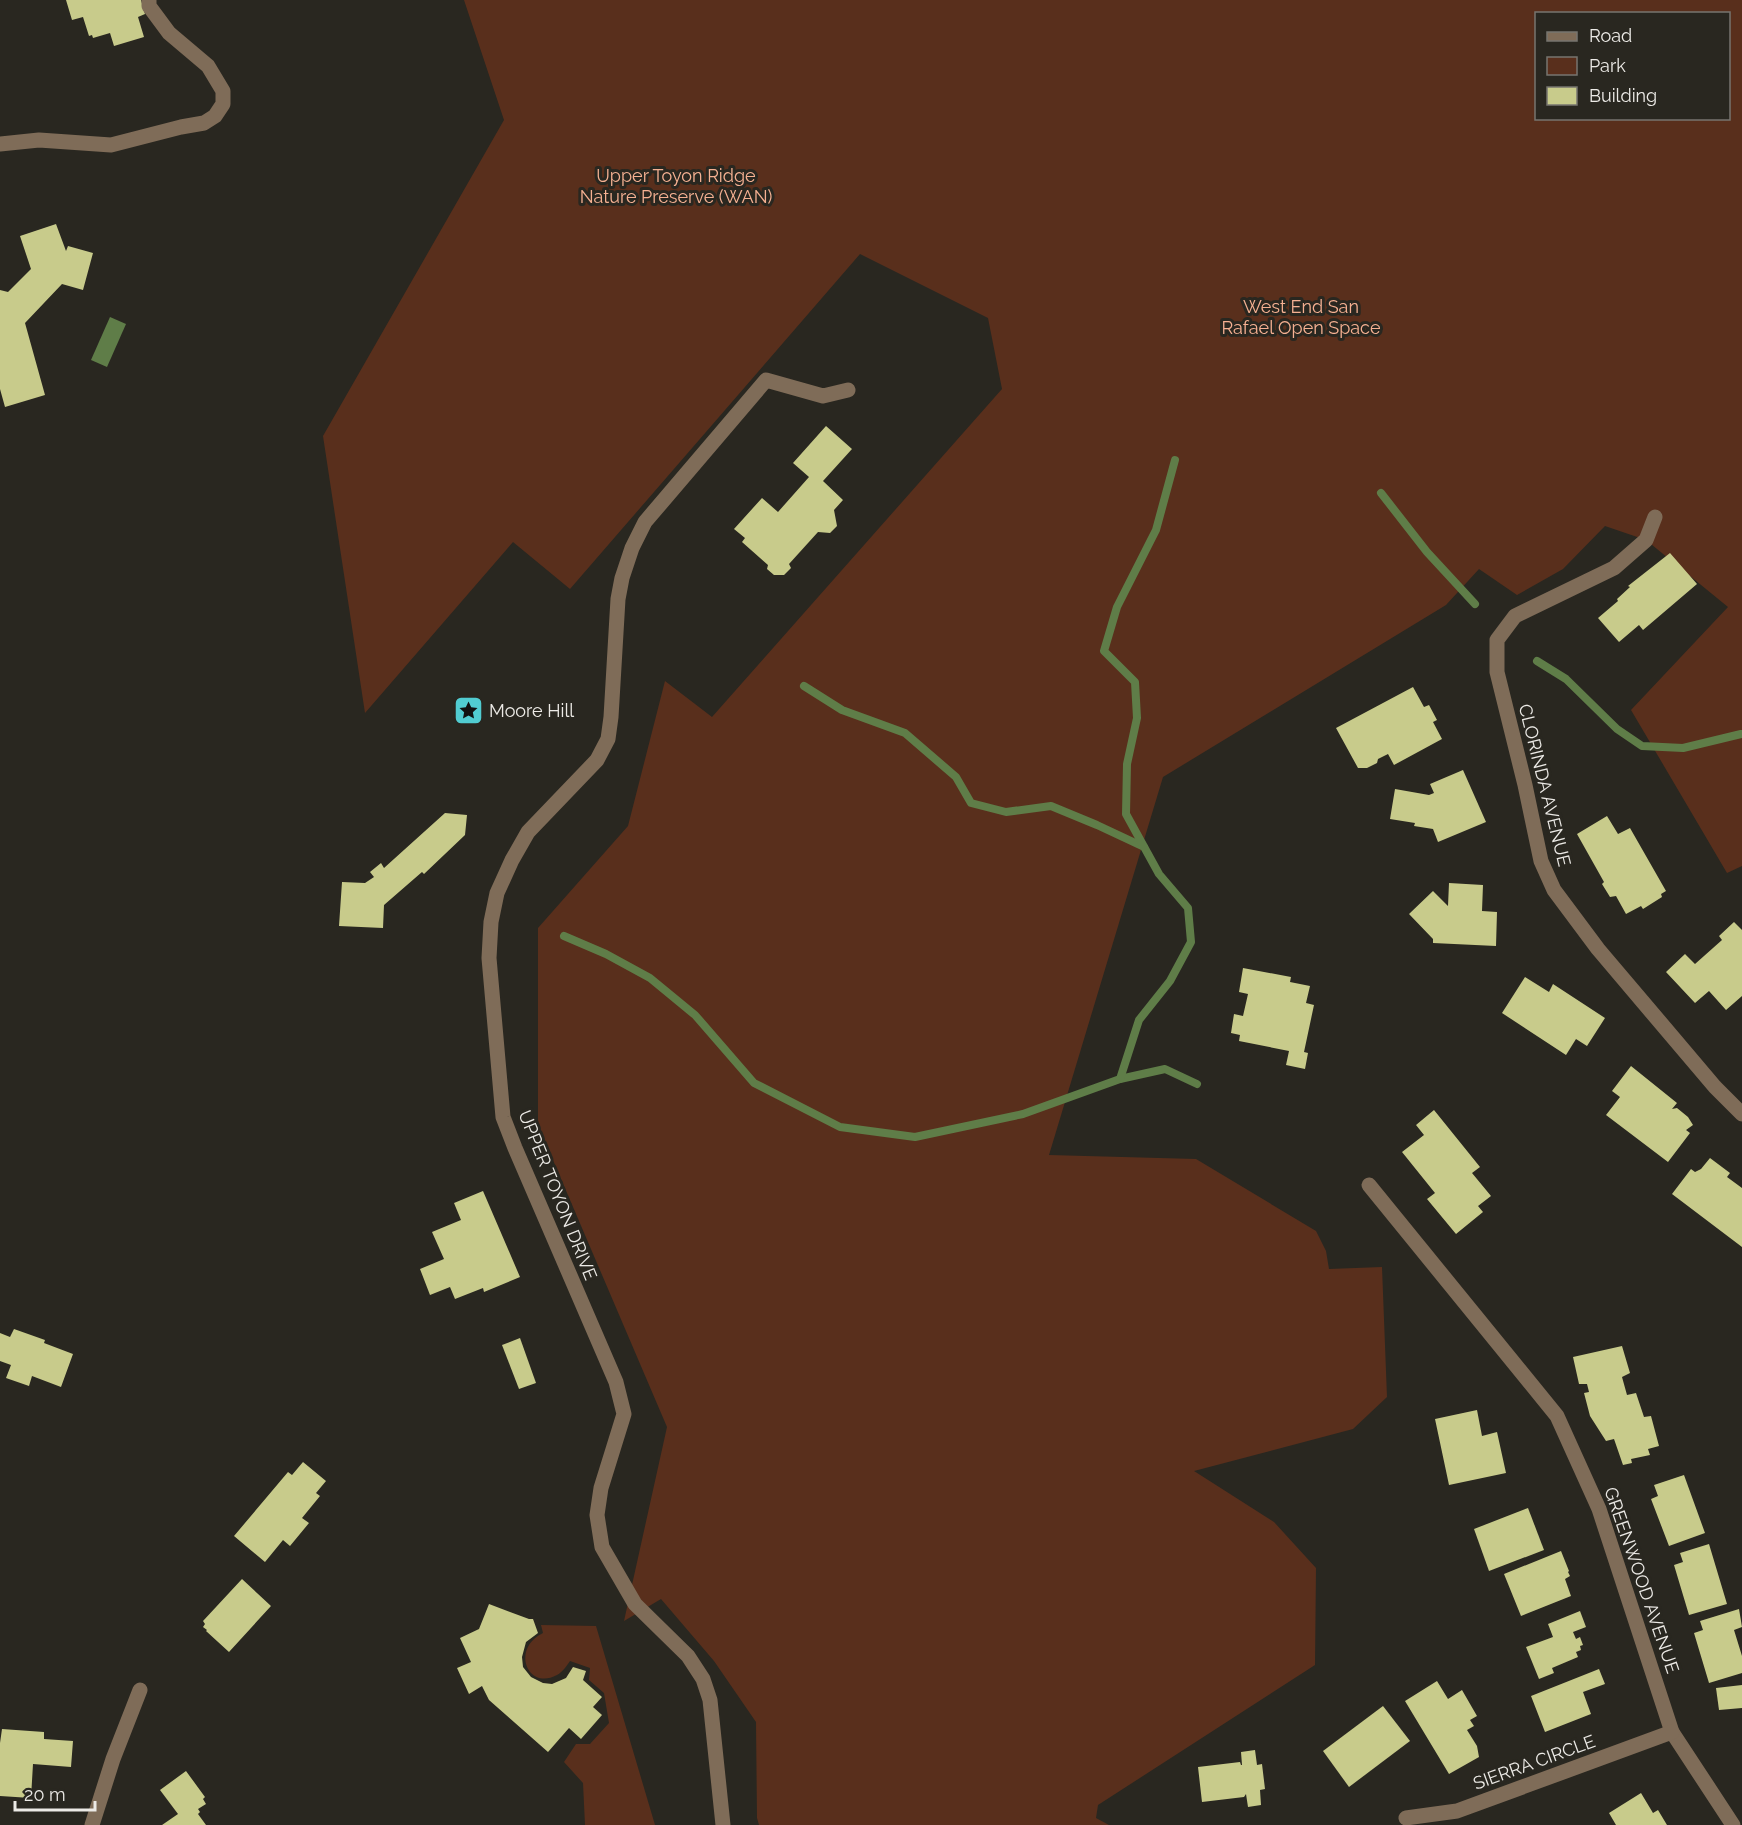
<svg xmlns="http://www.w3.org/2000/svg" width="1742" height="1825" font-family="Raleway,sans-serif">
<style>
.green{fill:#592f1c;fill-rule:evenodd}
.water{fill:#5f7d48}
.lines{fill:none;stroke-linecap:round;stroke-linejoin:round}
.stream{stroke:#5f7d48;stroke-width:8}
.building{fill:#c8cb8b}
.minor{stroke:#7f6c58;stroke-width:15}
.labels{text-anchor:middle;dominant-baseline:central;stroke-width:6;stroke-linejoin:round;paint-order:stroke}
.park-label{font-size:18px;fill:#f6b192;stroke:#292720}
.poi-label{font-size:18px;fill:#eceae6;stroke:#292720;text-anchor:start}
.street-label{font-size:18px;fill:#eceae6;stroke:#292720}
</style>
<rect width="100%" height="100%" fill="#292720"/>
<g class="green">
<path d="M464 0H1742V866L1727 873 1631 710 1728 607 1646 540 1605 526 1563 569 1517 595 1479 569 1446 605 1163 777 1049 1155 1196 1159 1316 1231 1326 1251 1329 1269 1382 1267 1387 1397 1353 1429 1194 1471 1274 1522 1316 1568 1315 1665 1098 1805 1096 1818 1109 1825H759L757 1818 756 1722 714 1661 661 1599 624 1621 667 1427 538 1125V928L628 826 665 681 712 717 1002 389 988 318 860 254 570 589 513 542 365 713 323 436 504 120ZM1536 14H1728V118H1536Z"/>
<path d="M541 1625 596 1626 655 1825H585L583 1783 564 1762 576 1744H590L609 1723 604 1693 589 1680 590 1668 570 1661C567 1665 563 1672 557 1675 528 1691 510 1649 543 1633Z"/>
</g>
<polygon class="water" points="110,317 126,324 107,367 91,360"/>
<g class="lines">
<g class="stream">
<polyline points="1381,493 1427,552 1475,604"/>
<polyline points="1537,661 1566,679 1617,729 1642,746 1683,748 1741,734"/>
<polyline points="804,686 842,710 905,733 956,777 971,803 1006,812 1051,806 1097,825 1144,847"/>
<polyline points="564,936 606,954 650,978 695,1015 754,1083 840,1127 915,1137 1023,1114 1120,1079 1165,1069 1197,1084"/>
<polyline points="1120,1079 1139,1020 1170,981 1191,942 1188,908 1159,874 1126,814 1127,764 1137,718 1135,682 1104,651 1117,607 1156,530 1175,460"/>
</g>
</g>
<g class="building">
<polygon points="66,0 141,0 145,14 138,17 144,37 114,46 110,33 93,38 92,35 89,36 83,17 72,20"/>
<polygon points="56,224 66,251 68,246 93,253 83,290 62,284 25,323 45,395 5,407 0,389 0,290 8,292 31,269 20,236"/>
<polygon points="826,426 852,449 823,481 843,500 834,510 837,526 830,533 818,532 789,564 791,568 784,575 774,575 767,569 768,565 742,542 745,538 734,529 762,498 778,512 809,477 793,463"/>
<polygon points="1670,553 1697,584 1643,630 1639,625 1619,642 1598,618 1618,601 1617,599 1630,587 1628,586"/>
<polygon points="1413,687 1424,707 1429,705 1437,720 1433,722 1442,739 1394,765 1388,754 1378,759 1377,763 1367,768 1358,768 1336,728"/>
<polygon points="1463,770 1486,822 1438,842 1433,829 1414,826 1415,823 1390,819 1395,789 1429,795 1434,793 1430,784"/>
<polygon points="445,813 467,815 465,835 424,874 422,872 384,905 383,928 339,926 342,882 365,883 374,877 370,872 381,863 384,868"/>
<polygon points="1607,816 1618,834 1630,828 1666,891 1661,894 1662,897 1643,909 1641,906 1626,914 1616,896 1610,897 1602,884 1604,882 1577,834"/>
<polygon points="1449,883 1483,885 1482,911 1497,912 1496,946 1433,943 1433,939 1409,914 1433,891 1448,906"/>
<polygon points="1734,922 1742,930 1742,996 1726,1010 1709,991 1695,1003 1666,972 1685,954 1695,964 1722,940 1719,936"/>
<polygon points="1243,968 1291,977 1290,982 1310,986 1306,1003 1314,1005 1304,1052 1308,1053 1305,1069 1286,1065 1289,1051 1239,1041 1240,1035 1231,1033 1234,1014 1243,1016 1248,994 1239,992"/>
<polygon points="1525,977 1549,992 1553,984 1605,1018 1587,1046 1576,1039 1566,1055 1502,1013"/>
<polygon points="1631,1066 1677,1103 1672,1109 1677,1108 1688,1117 1693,1125 1686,1130 1690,1133 1668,1162 1606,1115 1620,1097 1612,1091"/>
<polygon points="1434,1110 1480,1167 1472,1173 1491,1196 1478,1206 1483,1212 1456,1234 1427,1199 1435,1193 1402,1152 1424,1135 1416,1125"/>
<polygon points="1710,1158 1730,1173 1727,1177 1742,1188 1742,1247 1672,1194 1691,1169 1695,1172 1701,1169"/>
<polygon points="483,1191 520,1277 484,1292 483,1288 455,1299 450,1287 430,1295 420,1269 444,1259 432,1232 461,1220 454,1203"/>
<polygon points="14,1329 45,1340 44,1343 73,1354 61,1387 32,1376 29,1386 6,1378 11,1365 0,1361 0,1333 10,1337"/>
<polygon points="520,1338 536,1383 519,1389 502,1345"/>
<polygon points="1622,1346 1630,1373 1622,1377 1627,1395 1636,1393 1644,1417 1651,1416 1659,1446 1648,1449 1650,1455 1631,1459 1632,1463 1623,1465 1614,1439 1606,1441 1590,1416 1584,1393 1589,1392 1587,1384 1579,1384 1573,1357"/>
<polygon points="1477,1410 1482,1436 1497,1432 1506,1473 1449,1485 1435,1419"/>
<polygon points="303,1462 326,1481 316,1493 320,1496 302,1518 309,1523 290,1546 283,1540 265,1562 234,1536 288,1472 292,1475"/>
<polygon points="1684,1475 1705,1533 1669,1546 1651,1499 1658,1496 1654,1485"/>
<polygon points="1528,1508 1544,1550 1489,1571 1474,1529"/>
<polygon points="1709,1544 1727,1604 1689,1615 1674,1565 1683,1562 1680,1553"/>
<polygon points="1561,1551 1569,1571 1568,1572 1570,1576 1565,1579 1571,1596 1521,1616 1504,1574"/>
<polygon points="242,1579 271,1606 229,1652 206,1631 207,1630 203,1627 205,1624 203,1621"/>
<polygon points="489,1604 529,1619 533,1619 538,1633 526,1642 522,1657 523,1667 531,1677 543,1683 552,1684 566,1678 573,1667 586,1671 583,1680 602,1697 593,1707 602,1715 581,1739 569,1728 548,1752 489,1700 482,1686 469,1694 457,1668 471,1662 460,1638 479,1629"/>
<polygon points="1739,1609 1742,1627 1734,1630 1742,1656 1742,1673 1709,1683 1694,1633 1703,1630 1700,1621"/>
<polygon points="1580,1611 1586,1627 1573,1632 1576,1639 1580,1637 1583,1645 1580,1646 1581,1650 1576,1652 1578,1657 1552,1668 1554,1673 1539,1679 1526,1647 1553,1637 1548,1624"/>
<polygon points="1599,1669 1605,1684 1583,1692 1591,1714 1545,1732 1531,1696"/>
<polygon points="1437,1681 1448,1699 1462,1690 1477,1716 1470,1720 1474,1726 1467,1730 1477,1746 1479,1757 1449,1774 1405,1701"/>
<polygon points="1742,1685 1742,1708 1719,1710 1716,1688"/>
<polygon points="1383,1706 1410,1741 1349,1787 1323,1751"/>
<polygon points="2,1729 44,1732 44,1739 73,1741 71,1767 33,1764 31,1798 0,1796 0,1743"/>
<polygon points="1255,1750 1257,1765 1262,1764 1265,1789 1260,1790 1261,1805 1248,1807 1246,1794 1244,1797 1202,1802 1198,1767 1240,1762 1241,1765 1242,1765 1241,1752"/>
<polygon points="186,1771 205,1797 203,1799 206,1804 198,1809 200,1812 198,1814 206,1825 162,1825 178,1814 160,1790"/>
<polygon points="1641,1793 1653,1813 1658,1810 1667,1825 1616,1825 1609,1813"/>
</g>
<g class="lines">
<g class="minor">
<polyline points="0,144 39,140 111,145 181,127 204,123 215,116 223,104 223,91 208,66 169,33 149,6 149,0"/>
<polyline points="1655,517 1646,540 1614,568 1515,616 1497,640 1497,672 1525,785 1541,861 1554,890 1598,949 1715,1087 1742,1114"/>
<polyline points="1369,1185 1557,1416 1599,1509 1672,1732 1733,1825"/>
<polyline points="1406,1818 1457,1811 1672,1732"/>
<polyline points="92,1825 113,1759 140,1690"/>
<polyline points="723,1825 710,1700 703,1679 688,1656 635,1604 602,1547 597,1515 601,1488 624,1414 616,1382 515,1148 503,1117 489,958 491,922 497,893 512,860 528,832 597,760 608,739 611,717 618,599 622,578 632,548 645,522 766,380 823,396 848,390"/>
</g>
</g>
<defs>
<symbol id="sight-square" viewBox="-11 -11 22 22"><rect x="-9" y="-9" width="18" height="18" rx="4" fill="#51ccd1" stroke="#292720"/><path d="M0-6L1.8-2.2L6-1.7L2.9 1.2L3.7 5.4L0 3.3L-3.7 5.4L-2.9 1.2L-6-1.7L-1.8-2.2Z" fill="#111"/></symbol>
</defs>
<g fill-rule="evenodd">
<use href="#sight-square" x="452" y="694" width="33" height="33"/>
</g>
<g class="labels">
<g class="park-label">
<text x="676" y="175">Upper Toyon Ridge<tspan x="676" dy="21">Nature Preserve (WAN)</tspan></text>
<text x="1301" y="306">West End San<tspan x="1301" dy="21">Rafael Open Space</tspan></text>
</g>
<g class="poi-label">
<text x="489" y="710">Moore Hill</text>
</g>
<g class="street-label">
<text transform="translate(1545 785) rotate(76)">CLORINDA AVENUE</text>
<text transform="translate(558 1195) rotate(68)">UPPER TOYON DRIVE</text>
<text transform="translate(1642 1580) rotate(71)">GREENWOOD AVENUE</text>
<text transform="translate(1534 1762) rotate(-20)">SIERRA CIRCLE</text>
</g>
</g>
<rect x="1535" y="12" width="195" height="108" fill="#292720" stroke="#77756f" stroke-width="1.5"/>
<rect x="1547" y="32" width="30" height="9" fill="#7f6c58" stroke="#77756f" stroke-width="1.5"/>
<text x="1589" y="42" font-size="18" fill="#eceae6">Road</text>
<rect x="1547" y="57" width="30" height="18" fill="#592f1c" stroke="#77756f" stroke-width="1.5"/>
<text x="1589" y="72" font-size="18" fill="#eceae6">Park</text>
<rect x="1547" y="87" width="30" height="18" fill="#c8cb8b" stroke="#77756f" stroke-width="1.5"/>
<text x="1589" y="102" font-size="18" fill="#eceae6">Building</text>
<path d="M15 1801v9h80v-9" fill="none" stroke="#eceae6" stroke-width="3"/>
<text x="24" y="1801" font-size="18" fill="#eceae6" stroke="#292720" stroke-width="4.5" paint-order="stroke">20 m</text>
</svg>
